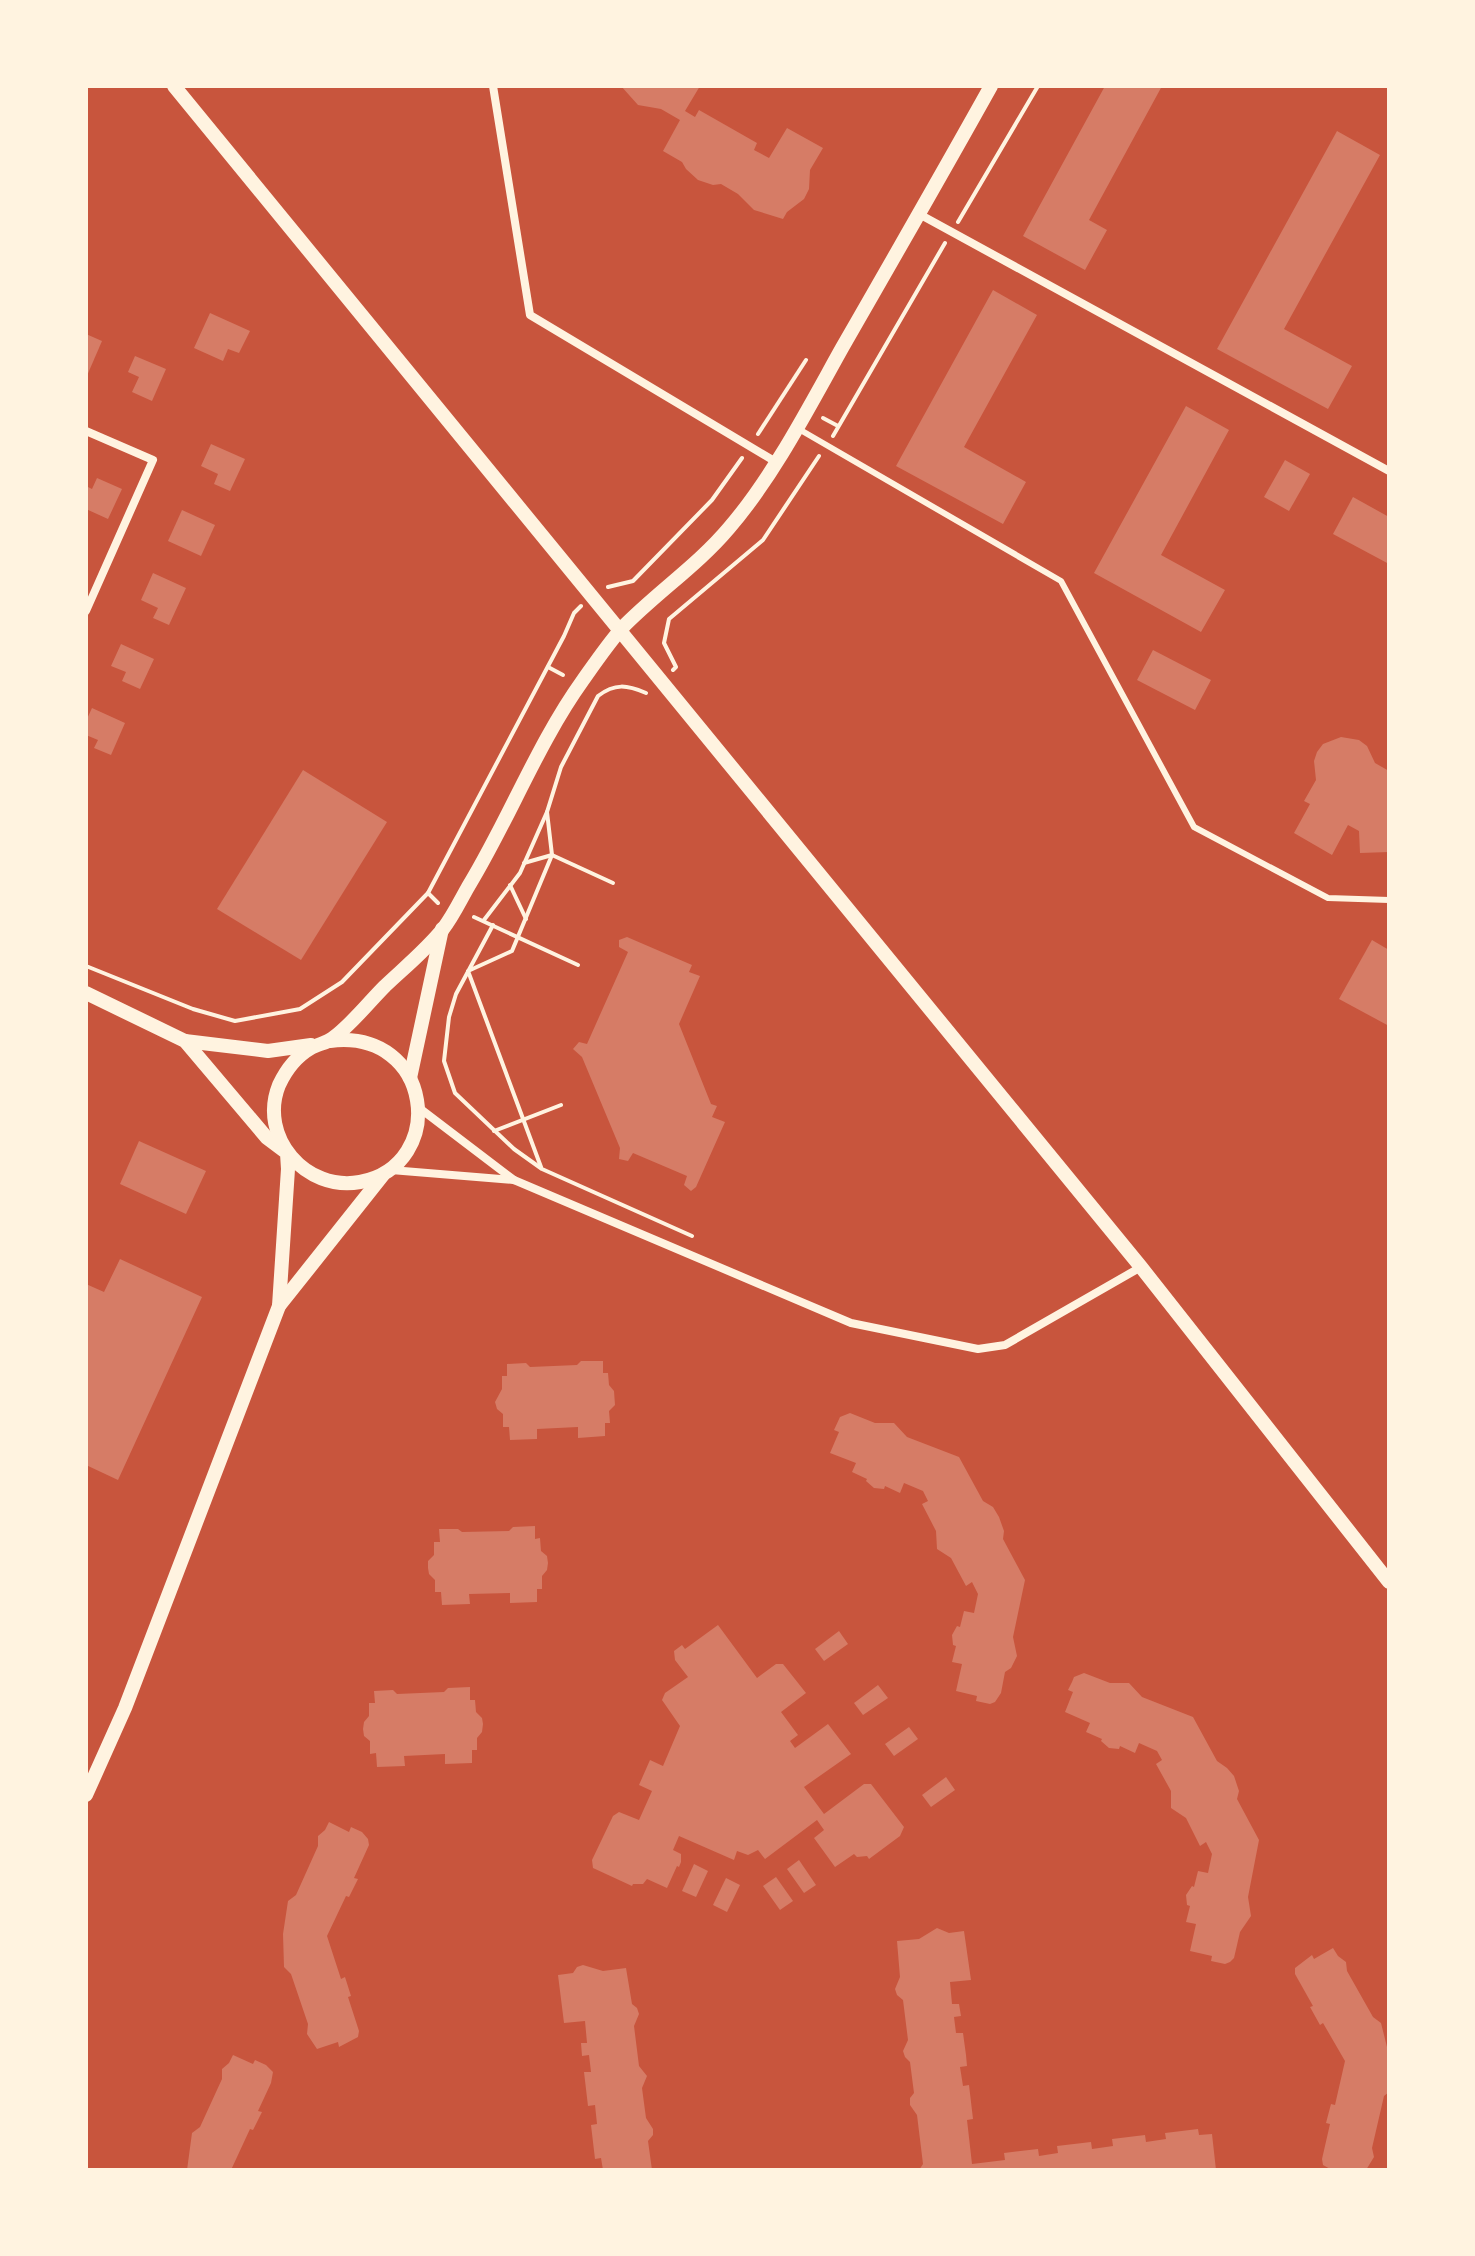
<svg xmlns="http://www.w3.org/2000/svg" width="1475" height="2256" font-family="'PT Sans Narrow',sans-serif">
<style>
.building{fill:#d67c66}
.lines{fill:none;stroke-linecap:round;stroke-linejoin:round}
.path{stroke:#fff3e0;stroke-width:4}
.service{stroke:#fff3e0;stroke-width:6}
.minor{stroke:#fff3e0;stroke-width:8}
.tertiary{stroke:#fff3e0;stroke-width:14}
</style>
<rect width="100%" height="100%" fill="#c8553d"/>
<g class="building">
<polygon points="621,86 700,86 685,111 695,117 699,110 757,143 754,150 769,158 787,128 823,148 810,170 809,189 804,199 787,212 783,219 754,210 738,194 721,184 713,185 698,180 686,169 682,162 663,151 680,120 661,109 638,105"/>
<polygon points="1105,86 1162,86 1089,220 1107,230 1085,270 1023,236"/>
<polygon points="1337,131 1380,155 1284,329 1352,366 1328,409 1217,349"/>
<polygon points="993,290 1037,315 964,447 1026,482 1003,524 896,466"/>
<polygon points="210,313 250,331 239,353 228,349 223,361 194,348"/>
<polygon points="86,334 102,341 86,378"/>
<polygon points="135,356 166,369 152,401 132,392 139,377 128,372"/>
<polygon points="1186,406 1229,430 1161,555 1225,590 1201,632 1094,573"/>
<polygon points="211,444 245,459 230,491 214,484 218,474 201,466"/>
<polygon points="1285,460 1310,474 1289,511 1264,497"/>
<polygon points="97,478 122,489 108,519 86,509 86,486 92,489"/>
<polygon points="1353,497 1389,517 1389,564 1333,534"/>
<polygon points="182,510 215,525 201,556 168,541"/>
<polygon points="153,573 186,588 169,625 153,618 158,608 141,600"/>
<polygon points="121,644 154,659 140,689 122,681 126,672 111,666"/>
<polygon points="1153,650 1211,680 1195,710 1137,680"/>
<polygon points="92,708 125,723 111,755 94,748 98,740 86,735 86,721"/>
<polygon points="1341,737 1359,740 1367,746 1375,763 1389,771 1389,852 1360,853 1359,831 1348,825 1332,855 1294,833 1310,804 1304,801 1316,780 1314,761 1317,752 1323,744"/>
<polygon points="303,770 387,822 301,960 217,909"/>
<polygon points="627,937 692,965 689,972 700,976 679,1024 711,1104 717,1106 712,1117 725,1122 696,1187 691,1191 684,1185 687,1176 633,1153 628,1161 619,1159 620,1148 582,1057 573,1049 579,1042 587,1044 628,952 619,947 619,940"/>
<polygon points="1372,940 1389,950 1389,1026 1339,999"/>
<polygon points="139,1141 206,1171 186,1214 120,1184"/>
<polygon points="120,1259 202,1297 118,1480 86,1465 86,1284 104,1292"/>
<polygon points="581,1361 603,1361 603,1373 608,1373 609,1385 614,1391 615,1405 609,1411 610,1423 605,1423 605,1436 578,1438 578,1427 537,1429 537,1439 510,1440 509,1427 503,1427 503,1414 497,1409 495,1402 502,1389 502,1376 507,1376 507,1364 526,1363 530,1367 577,1365"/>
<polygon points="850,1413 875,1423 894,1423 907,1437 959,1457 983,1501 993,1507 999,1517 1004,1531 1003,1539 1025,1580 1013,1637 1017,1656 1011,1668 1005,1672 1001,1693 995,1702 990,1704 976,1701 977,1696 956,1691 962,1664 952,1662 956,1646 953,1645 952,1635 957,1626 960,1627 964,1611 974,1613 978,1594 972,1582 966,1586 951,1558 937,1549 936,1531 922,1504 928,1501 923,1491 904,1483 900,1493 885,1486 884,1489 874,1488 866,1481 867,1479 852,1472 856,1463 830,1453 839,1432 834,1430 840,1417"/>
<polygon points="535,1526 535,1539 540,1538 541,1551 547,1556 548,1563 547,1570 542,1576 542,1589 537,1589 537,1602 510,1603 510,1593 469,1594 470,1604 442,1605 441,1592 435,1592 435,1580 429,1574 428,1568 428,1561 434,1555 434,1542 440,1542 439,1529 458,1529 462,1532 509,1531 513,1527"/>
<polygon points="718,1625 757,1678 776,1664 783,1664 806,1693 781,1712 798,1735 790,1741 795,1748 828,1724 851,1754 804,1787 824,1814 864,1784 871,1784 904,1827 900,1836 869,1859 867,1856 857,1857 854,1854 835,1867 814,1838 824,1830 817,1820 765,1859 758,1850 748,1855 737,1851 734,1860 679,1836 673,1850 681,1854 681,1862 679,1867 677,1866 667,1888 647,1879 643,1884 633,1884 632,1886 593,1868 592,1860 613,1816 619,1812 639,1820 652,1791 639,1785 650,1760 663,1766 680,1726 662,1700 665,1693 688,1677 675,1660 674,1651 682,1645 685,1649"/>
<polygon points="839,1631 848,1644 824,1661 815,1649"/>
<polygon points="1084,1673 1110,1683 1129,1683 1142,1697 1193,1717 1217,1761 1227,1768 1234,1776 1239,1791 1237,1799 1259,1840 1248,1897 1251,1916 1240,1932 1234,1958 1230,1962 1225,1964 1211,1961 1212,1956 1190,1951 1196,1924 1186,1922 1190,1906 1187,1905 1186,1895 1192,1886 1194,1887 1198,1871 1208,1873 1212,1854 1206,1842 1200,1846 1186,1818 1171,1808 1171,1791 1156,1764 1162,1760 1157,1751 1139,1743 1135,1753 1120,1746 1119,1749 1109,1748 1101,1741 1102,1739 1086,1732 1090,1723 1065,1712 1073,1692 1068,1690 1072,1682 1074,1677"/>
<polygon points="878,1685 888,1698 863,1715 854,1703"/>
<polygon points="470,1687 470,1700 475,1700 476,1712 482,1718 483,1724 482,1732 477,1738 477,1750 472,1750 472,1763 445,1764 445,1754 404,1756 405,1766 377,1767 376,1753 370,1754 370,1741 364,1736 363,1729 364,1722 369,1716 369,1703 375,1703 374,1691 393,1690 397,1694 444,1692 448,1688"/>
<polygon points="909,1727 918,1739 894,1756 885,1744"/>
<polygon points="946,1777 955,1790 931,1807 922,1795"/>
<polygon points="329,1822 349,1832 351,1827 362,1832 368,1839 369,1845 354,1878 358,1879 349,1897 346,1896 327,1936 341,1979 345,1977 351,1996 348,1997 359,2031 358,2037 339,2047 338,2042 317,2049 307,2034 308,2024 291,1974 284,1967 283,1934 288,1901 296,1895 318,1846 318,1836 325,1830"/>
<polygon points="799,1860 816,1885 804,1893 787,1869"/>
<polygon points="694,1864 708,1871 696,1897 682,1891"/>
<polygon points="776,1877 793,1901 780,1910 763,1886"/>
<polygon points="726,1878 740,1885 727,1912 713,1905"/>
<polygon points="937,1928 949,1933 964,1931 971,1980 950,1982 952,2004 959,2004 961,2016 954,2017 956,2033 963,2033 966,2055 967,2066 960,2067 963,2086 969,2085 973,2119 967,2120 972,2164 1005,2160 1004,2153 1038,2149 1039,2156 1058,2153 1057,2146 1091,2142 1092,2149 1113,2146 1112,2139 1145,2135 1146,2142 1166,2139 1165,2133 1198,2129 1199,2135 1212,2134 1216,2170 919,2170 923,2164 917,2115 910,2105 910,2098 914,2093 910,2062 905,2057 903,2051 908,2040 903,2000 897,1995 895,1989 900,1977 897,1941 919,1939"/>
<polygon points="1333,1948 1338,1956 1346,1962 1347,1971 1373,2017 1381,2023 1389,2055 1389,2092 1384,2096 1372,2148 1374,2157 1366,2170 1332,2170 1323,2165 1322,2159 1330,2124 1326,2123 1331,2104 1335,2105 1345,2061 1323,2023 1320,2025 1310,2007 1313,2006 1295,1974 1295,1968 1312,1955 1314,1959"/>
<polygon points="583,1965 603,1971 626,1968 632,2004 637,2008 639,2014 634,2026 639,2066 647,2076 642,2088 646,2118 653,2129 653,2135 648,2141 652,2170 603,2170 601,2158 595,2159 591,2125 597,2124 595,2105 588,2106 584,2072 591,2072 589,2055 582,2056 581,2043 587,2043 585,2021 564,2023 558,1975 573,1973 577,1967"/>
<polygon points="233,2055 253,2064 255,2060 266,2065 273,2072 271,2083 258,2111 262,2112 253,2130 250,2129 231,2170 187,2170 192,2133 200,2127 222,2079 222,2069 229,2063"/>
</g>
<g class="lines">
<g class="path">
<polyline points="958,222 1038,86"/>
<polyline points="823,418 838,426"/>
<polyline points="758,434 806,360"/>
<polyline points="833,436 945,243"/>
<polyline points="608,587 633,581 712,500 742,458"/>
<polyline points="548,667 563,675"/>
<polyline points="673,670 676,667 664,643 669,619 763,540 819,456"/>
<polyline points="524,863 552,855 613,883"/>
<polyline points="510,885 526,919"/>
<polyline points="428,893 564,636 574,613 581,606"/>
<polyline points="474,917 578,965"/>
<path d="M484 920 520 873 547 812 561 767 598 696C615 683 627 685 646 693"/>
<polyline points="493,925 456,994 449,1017 444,1061 455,1093 514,1149 542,1169 692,1236"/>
<polyline points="86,966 193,1009 235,1021 300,1009 342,982 428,893 438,903"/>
<polyline points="494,1131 561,1105"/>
<polyline points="541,1167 468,971 512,951 552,855 547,812"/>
</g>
<polyline class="service" points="797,428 1061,581 1194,827 1328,898 1389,900"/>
<g class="minor">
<polyline points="493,86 530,315 776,462"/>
<polyline points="919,214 1389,471"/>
<polyline points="86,431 153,460 86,611"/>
<polyline points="418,1107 514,1180"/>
<polyline points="391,1170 514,1180 851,1323 978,1349 1005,1345 1141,1267"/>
</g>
<g class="tertiary">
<polyline points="174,86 1141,1267 1389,1582"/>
<polyline points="86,993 185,1041 267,1138 287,1153 288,1169 279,1306 125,1708 86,1795"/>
<polyline points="185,1041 268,1051 311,1045"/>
<path d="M330 1041C433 1028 449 1165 360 1182 306 1192 258 1137 279 1085 286 1070 297 1056 311 1048 318 1044 327 1043 333 1038 352 1024 368 1003 385 986 404 968 426 950 443 929 453 916 460 901 468 887 509 820 537 744 583 680 595 663 608 644 622 628 656 593 698 565 729 528 773 477 809 407 842 348 892 261 942 174 991 86"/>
<polyline points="410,1078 442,929"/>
<polyline points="279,1306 383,1175"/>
</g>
</g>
<rect width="1475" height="2256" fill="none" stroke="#fff3e0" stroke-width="176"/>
</svg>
